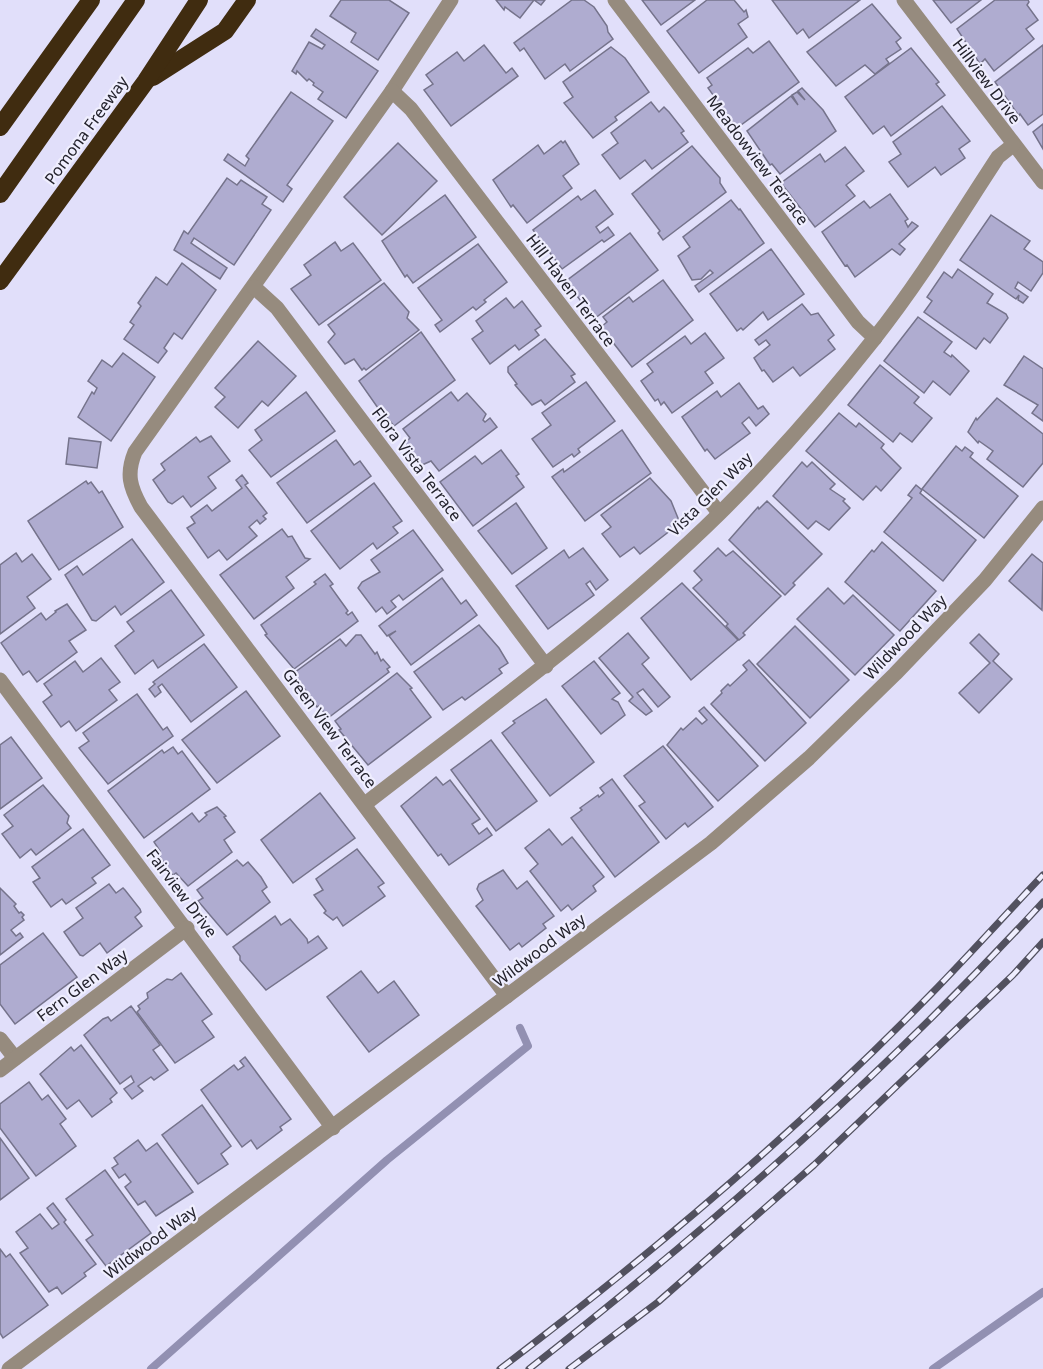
<svg xmlns="http://www.w3.org/2000/svg" width="1043" height="1369" font-family="'Noto Sans',sans-serif">
<style>
.lines{fill:none;stroke-linecap:round;stroke-linejoin:round}
.stream{stroke:#9290b2;stroke-width:8}
.building{fill:#afacd0;stroke:#75738b;stroke-width:1.5}
.street{stroke:#968b7e;stroke-width:15}
.highway{stroke:#402c10;stroke-width:18}
.rail-casing{stroke:#52515f;stroke-width:7}
.rail{stroke:#efeefe;stroke-width:4.5;stroke-dasharray:14;stroke-linecap:butt}
.labels{text-anchor:middle;dominant-baseline:central;stroke-width:4.5;stroke-linejoin:round;paint-order:stroke}
.street-label{font-size:16px;fill:#23222c;stroke:#efeefe}
</style>
<rect width="100%" height="100%" fill="#e1dffa"/>
<g class="lines">
<g class="stream">
<polyline points="151,1369 387,1160 528,1046 520,1028"/>
<polyline points="933,1369 1043,1292"/>
</g>
</g>
<g class="building">
<polygon points="341,0 389,0 409,13 378,60 351,42 356,33 330,16"/>
<polygon points="496,0 545,0 541,5 534,0 520,18 505,7 504,10"/>
<polygon points="572,0 584,0 594,7 607,26 608,32 613,39 570,71 565,64 545,79 524,48 520,51 514,43"/>
<polygon points="642,0 695,0 661,25"/>
<polygon points="707,0 734,0 744,12 746,10 748,17 738,24 747,37 699,73 667,31"/>
<polygon points="772,0 860,0 809,38 803,29 797,34"/>
<polygon points="933,0 981,0 951,23"/>
<polygon points="995,0 1028,0 1029,2 1027,5 1038,20 1026,29 1034,39 994,71 985,59 980,64 957,29"/>
<polygon points="872,4 901,38 896,42 901,49 886,59 889,63 875,74 865,65 836,86 807,52"/>
<polygon points="316,29 378,71 346,118 318,99 323,92 313,85 314,83 309,79 307,81 297,71 296,74 292,71 309,42 322,49 325,45 311,36"/>
<polygon points="769,41 799,82 737,128 708,88 712,85 707,78 748,48 753,53"/>
<polygon points="484,45 506,73 512,68 518,76 451,126 424,90 433,84 426,75 457,52 464,61"/>
<polygon points="1043,45 1043,114 1028,125 1020,114 1019,116 995,82"/>
<polygon points="611,47 625,58 649,92 615,117 617,120 593,138 564,103 573,97 563,82"/>
<polygon points="911,48 939,82 936,84 945,95 891,136 884,126 873,134 845,97"/>
<polygon points="802,88 823,110 836,131 780,174 772,164 770,165 747,131 791,96 798,105 792,95 797,92 805,100 798,91"/>
<polygon points="291,92 333,121 287,185 292,189 283,202 224,160 228,154 245,166 249,159 246,156"/>
<polygon points="651,102 659,112 664,107 669,112 684,131 681,133 688,142 652,169 645,160 620,179 602,155 618,143 611,133"/>
<polygon points="942,106 970,141 959,149 965,158 941,175 935,167 908,187 889,162 901,154 893,142"/>
<polygon points="1043,124 1043,149 1033,132"/>
<polygon points="561,141 563,143 565,141 579,164 563,176 572,188 527,223 513,205 511,207 493,180 538,145 544,154"/>
<polygon points="398,143 437,181 382,235 344,197"/>
<polygon points="692,146 720,178 720,183 726,192 663,240 658,233 660,231 632,194"/>
<polygon points="845,147 864,171 846,185 855,196 815,227 781,183 820,154 825,162"/>
<polygon points="227,178 237,185 241,180 267,197 262,204 271,210 234,265 194,238 191,243 227,268 220,279 174,250 184,231 188,234"/>
<polygon points="595,190 613,214 596,227 600,233 608,227 614,235 604,242 602,240 562,269 533,230 578,196 581,200"/>
<polygon points="890,194 908,219 905,221 908,227 912,222 918,226 899,244 905,249 900,255 892,249 855,277 847,265 845,266 822,232 864,201 870,208"/>
<polygon points="445,195 476,237 413,283 407,275 405,277 382,241"/>
<polygon points="731,200 739,210 740,209 764,243 699,292 695,286 713,273 710,270 701,279 692,280 678,256 690,247 683,237"/>
<polygon points="991,215 1030,241 1024,249 1043,262 1043,273 1031,291 1018,282 1015,288 1028,297 1023,303 1018,300 1019,295 1016,299 960,260"/>
<polygon points="630,233 658,270 594,319 566,281"/>
<polygon points="335,242 341,251 353,243 381,280 319,325 291,289 311,275 304,265"/>
<polygon points="478,244 507,282 484,300 486,302 476,310 473,307 440,332 435,325 442,320 418,288"/>
<polygon points="771,249 804,294 768,320 763,312 743,330 741,328 737,331 710,294"/>
<polygon points="182,263 216,290 182,339 174,333 164,348 167,351 158,363 124,339 134,325 130,322 141,306 138,303 156,277 167,285"/>
<polygon points="958,269 993,294 987,303 1006,314 1008,318 990,343 984,338 976,349 924,312 932,301 927,297 944,272 952,278"/>
<polygon points="663,280 693,320 632,367 601,327 607,322 603,317 629,297 633,302"/>
<polygon points="384,283 409,312 407,318 419,330 366,370 364,368 362,370 354,359 345,364 328,342 335,334 328,325"/>
<polygon points="506,298 514,308 522,301 541,326 535,330 539,335 519,350 515,345 490,364 472,339 483,331 476,321"/>
<polygon points="802,304 811,315 818,313 834,335 828,340 835,349 800,376 793,367 773,382 764,370 762,371 754,358 770,345 766,340 759,345 755,340"/>
<polygon points="918,317 952,342 944,352 951,357 952,355 969,371 950,395 933,381 924,393 884,361"/>
<polygon points="421,332 455,380 394,426 386,416 385,418 359,381"/>
<polygon points="705,333 724,358 705,372 713,383 672,413 664,402 661,405 658,399 655,401 641,381 653,372 647,364 685,336 691,344"/>
<polygon points="545,339 575,374 571,376 575,382 545,405 541,400 532,405 515,385 517,384 508,372 508,367"/>
<polygon points="258,341 296,376 268,406 262,401 238,428 215,407 225,397 215,388"/>
<polygon points="123,353 155,377 111,441 78,417 92,392 94,394 97,388 88,381 102,360 112,367"/>
<polygon points="1024,356 1043,369 1043,421 1032,413 1038,405 1004,385"/>
<polygon points="880,365 919,397 914,403 932,418 912,442 900,433 893,442 848,405"/>
<polygon points="586,382 615,421 578,449 580,452 574,457 572,454 553,467 532,439 551,425 542,413"/>
<polygon points="739,383 758,409 763,406 769,414 756,426 749,417 742,423 750,433 715,459 707,449 705,451 682,417 717,391 721,397"/>
<polygon points="306,392 335,431 271,477 249,450 262,440 255,430"/>
<polygon points="451,392 458,401 467,393 486,414 483,420 485,422 490,418 497,427 439,471 431,461 422,465 405,443 410,438 403,429"/>
<polygon points="997,398 1043,434 1043,463 1023,487 987,459 993,451 979,441 978,443 968,432 976,418 977,420"/>
<polygon points="839,413 856,427 859,423 884,444 881,448 901,468 881,491 876,486 863,500 806,451"/>
<polygon points="622,430 651,473 585,521 552,477 563,469 564,472"/>
<polygon points="211,436 230,461 208,477 216,488 191,507 183,496 172,504 168,502 153,480 165,470 161,464 196,437 200,442"/>
<polygon points="69,438 101,442 97,468 66,464"/>
<polygon points="336,440 354,465 360,461 371,476 307,523 277,483"/>
<polygon points="956,446 962,451 965,447 973,453 970,457 1018,496 984,538 922,489"/>
<polygon points="501,450 519,474 516,476 524,487 473,526 440,482 475,456 482,464"/>
<polygon points="802,462 807,467 812,462 835,484 830,489 845,499 843,501 850,508 829,530 816,521 808,529 773,496"/>
<polygon points="242,475 248,483 245,485 267,513 263,516 266,519 260,524 257,520 249,527 257,536 227,560 219,550 208,558 187,528 195,523 191,517 207,505 212,511 242,488 236,480"/>
<polygon points="650,478 671,501 680,523 640,554 634,547 620,557 602,534 611,527 601,515"/>
<polygon points="86,481 88,484 91,482 99,493 102,491 123,527 59,570 28,521"/>
<polygon points="374,483 402,521 393,527 398,533 377,549 373,543 340,569 311,531"/>
<polygon points="916,485 922,490 920,493 976,540 943,581 884,532 912,498 908,495"/>
<polygon points="767,501 822,554 793,583 795,585 785,595 729,540 758,507 759,509"/>
<polygon points="516,503 547,548 512,574 478,531"/>
<polygon points="282,529 288,537 292,536 305,558 310,559 286,577 294,588 254,619 220,575"/>
<polygon points="413,530 443,570 403,600 399,595 391,601 396,607 387,614 382,607 376,612 358,588 362,582 380,572 371,560"/>
<polygon points="132,539 164,582 121,615 115,606 96,621 92,620 65,575 77,566 83,575"/>
<polygon points="882,542 936,591 900,631 845,582 872,550 874,552"/>
<polygon points="583,548 608,580 596,590 590,581 586,584 594,595 548,629 516,586 564,550 569,558"/>
<polygon points="718,548 726,556 733,551 781,596 743,633 745,635 739,640 726,626 728,624 693,588 702,580 694,571"/>
<polygon points="16,553 22,562 32,554 51,579 27,597 35,608 0,634 0,565"/>
<polygon points="1032,554 1043,563 1042,610 1009,581"/>
<polygon points="325,574 333,584 330,586 348,611 346,613 348,615 352,612 358,621 294,669 265,635 267,634 261,625 316,584 314,582"/>
<polygon points="442,578 461,604 466,600 477,615 411,665 389,636 396,631 387,636 379,626"/>
<polygon points="682,583 738,640 691,680 641,618"/>
<polygon points="828,588 844,604 853,595 894,635 855,675 797,619"/>
<polygon points="171,590 204,635 158,668 153,660 135,674 115,646 134,631 127,622"/>
<polygon points="67,604 86,630 69,641 77,652 37,682 29,671 23,675 1,643 41,613 46,620 56,612 55,611"/>
<polygon points="479,625 499,648 508,663 499,669 502,673 465,700 462,697 443,710 414,672"/>
<polygon points="795,626 849,680 810,718 757,664"/>
<polygon points="628,633 649,658 642,664 670,697 658,707 643,689 637,693 652,711 646,715 629,701 633,697 599,658"/>
<polygon points="979,634 999,654 993,661 1012,679 979,713 959,693 990,663 970,643"/>
<polygon points="356,635 361,635 375,654 377,652 381,661 383,659 390,667 387,669 389,672 328,718 319,706 317,707 294,673 340,639 346,646"/>
<polygon points="204,644 237,687 191,722 162,684 158,687 161,692 155,697 149,689 155,684 153,682"/>
<polygon points="101,658 120,682 109,690 117,700 76,731 69,721 61,727 43,702 52,695 44,684 75,661 83,672"/>
<polygon points="749,660 806,723 765,761 711,704 722,693 721,691 728,684 730,686 747,670 743,665"/>
<polygon points="594,661 620,693 612,699 618,702 625,715 601,734 562,686"/>
<polygon points="397,673 412,688 410,689 431,717 368,765 339,730 341,729 335,721"/>
<polygon points="246,691 280,736 217,783 182,740"/>
<polygon points="137,694 163,730 167,727 173,736 108,784 79,748 89,741 83,733"/>
<polygon points="546,699 594,762 550,796 502,733 515,723 513,721"/>
<polygon points="704,707 758,766 718,801 667,745 681,728 683,730 696,718 702,724 707,720 699,711"/>
<polygon points="11,737 42,778 0,809 0,745"/>
<polygon points="491,740 537,801 496,831 451,770"/>
<polygon points="663,746 713,807 688,827 685,823 666,839 639,806 645,802 624,776"/>
<polygon points="173,747 178,754 182,751 210,789 144,838 108,791 162,750 164,753"/>
<polygon points="436,777 443,785 450,780 480,819 472,824 479,834 487,828 492,835 449,865 441,854 438,856 401,806"/>
<polygon points="612,779 659,842 615,877 571,818 582,810 580,808 598,795 599,797 604,793 600,788"/>
<polygon points="43,785 69,816 67,823 71,828 36,855 31,849 20,858 2,834 13,826 4,815"/>
<polygon points="320,793 355,838 293,883 261,840"/>
<polygon points="217,807 226,816 224,817 235,832 224,840 232,852 188,886 176,873 173,875 160,857 160,851 154,842 192,813 199,822 207,815 205,813"/>
<polygon points="83,829 110,865 92,878 96,883 66,904 62,899 51,907 33,882 40,878 32,867"/>
<polygon points="549,829 562,845 572,837 604,877 593,886 596,891 572,910 568,905 561,911 530,871 538,864 525,848"/>
<polygon points="357,849 384,883 378,887 385,896 343,926 337,917 333,920 324,913 326,911 314,895 323,890 316,879"/>
<polygon points="237,860 243,866 248,862 261,877 267,887 262,891 270,902 227,935 198,901 203,898 197,890"/>
<polygon points="503,870 517,889 527,881 554,916 543,924 546,928 522,947 519,943 510,950 476,906 483,900 477,889 479,884"/>
<polygon points="109,884 116,893 123,888 125,890 140,909 141,912 135,917 142,926 107,953 100,943 83,956 80,955 64,932 83,918 76,908"/>
<polygon points="0,888 16,904 14,906 19,913 21,912 24,915 22,917 24,920 11,930 16,936 20,933 23,937 0,955"/>
<polygon points="275,916 281,925 290,919 307,939 308,943 318,936 327,948 266,990 240,960 240,956 233,947"/>
<polygon points="43,933 77,977 15,1024 0,1004 0,965"/>
<polygon points="361,971 378,993 394,981 419,1015 369,1052 327,997"/>
<polygon points="181,973 212,1014 202,1021 214,1037 175,1063 137,1012 140,1009 138,1006 148,998 147,993 167,979 172,980"/>
<polygon points="131,1006 160,1045 153,1050 168,1070 154,1080 151,1077 138,1086 143,1091 132,1099 124,1089 134,1082 131,1076 120,1084 84,1035 103,1019 108,1017 111,1021"/>
<polygon points="81,1045 117,1093 110,1099 112,1102 92,1117 79,1100 67,1109 40,1074 71,1047 74,1051"/>
<polygon points="245,1057 291,1119 280,1127 282,1130 257,1149 251,1140 242,1147 201,1090 234,1065 238,1070 244,1066 240,1061"/>
<polygon points="29,1082 42,1100 48,1095 66,1119 60,1124 76,1146 36,1176 0,1128 0,1104"/>
<polygon points="202,1105 231,1146 221,1154 228,1164 198,1184 162,1135"/>
<polygon points="0,1138 29,1178 0,1200"/>
<polygon points="138,1140 146,1151 157,1143 193,1192 156,1216 145,1201 138,1205 125,1187 131,1182 125,1174 119,1178 112,1168 118,1164 114,1158"/>
<polygon points="105,1170 151,1233 106,1266 86,1240 93,1235 66,1199"/>
<polygon points="53,1203 66,1220 64,1222 96,1264 84,1273 86,1276 62,1294 57,1287 49,1292 20,1253 28,1248 16,1232 40,1214 52,1229 59,1224 47,1208"/>
<polygon points="0,1249 6,1257 10,1254 48,1305 3,1338 0,1333"/>
</g>
<g class="lines">
<g class="street">
<path d="M451 0 392 91 135 452C126 474 130 487 141 507L507 996"/>
<polyline points="615,0 858,322 875,338"/>
<polyline points="904,0 1043,182"/>
<polyline points="392,91 411,109 719,513"/>
<polyline points="254,287 277,308 546,666"/>
<polyline points="0,680 333,1128"/>
<path d="M365 804C486 710 610 621 719 514 774 459 826 400 874 339 920 281 958 218 998 157L1013 145"/>
<polyline points="0,1039 15,1058"/>
<polyline points="0,1070 187,928"/>
<polyline points="9,1369 711,843 809,758 895,674 985,580 1043,508"/>
</g>
<g class="highway">
<polyline points="153,77 225,31 247,0"/>
<polyline points="0,127 91,0"/>
<polyline points="0,194 136,0"/>
<polyline points="0,281 146,81 199,0"/>
</g>
<defs>
<g id="rail">
<path d="M500 1369C652 1254 798 1130 931 994 969 955 1006 914 1043 875"/>
<path d="M529 1369C713 1225 885 1074 1043 902"/>
<polyline points="569,1369 658,1302 814,1165 1013,975 1043,942"/>
</g>
</defs>
<use href="#rail" class="rail-casing"/>
<use href="#rail" class="rail"/>
</g>
<g class="labels">
<g class="street-label">
<text transform="translate(987 81) rotate(53)">Hillview Drive</text>
<text transform="translate(86 130) rotate(-54)">Pomona Freeway</text>
<text transform="translate(758 160) rotate(53)">Meadowview Terrace</text>
<text transform="translate(571 290) rotate(53)">Hill Haven Terrace</text>
<text transform="translate(417 464) rotate(53)">Flora Vista Terrace</text>
<text transform="translate(710 494) rotate(-45)">Vista Glen Way</text>
<text transform="translate(905 637) rotate(-46)">Wildwood Way</text>
<text transform="translate(330 728) rotate(53)">Green View Terrace</text>
<text transform="translate(182 893) rotate(53)">Fairview Drive</text>
<text transform="translate(539 950) rotate(-37)">Wildwood Way</text>
<text transform="translate(82 985) rotate(-37)">Fern Glen Way</text>
<text transform="translate(150 1242) rotate(-37)">Wildwood Way</text>
</g>
</g>
</svg>
